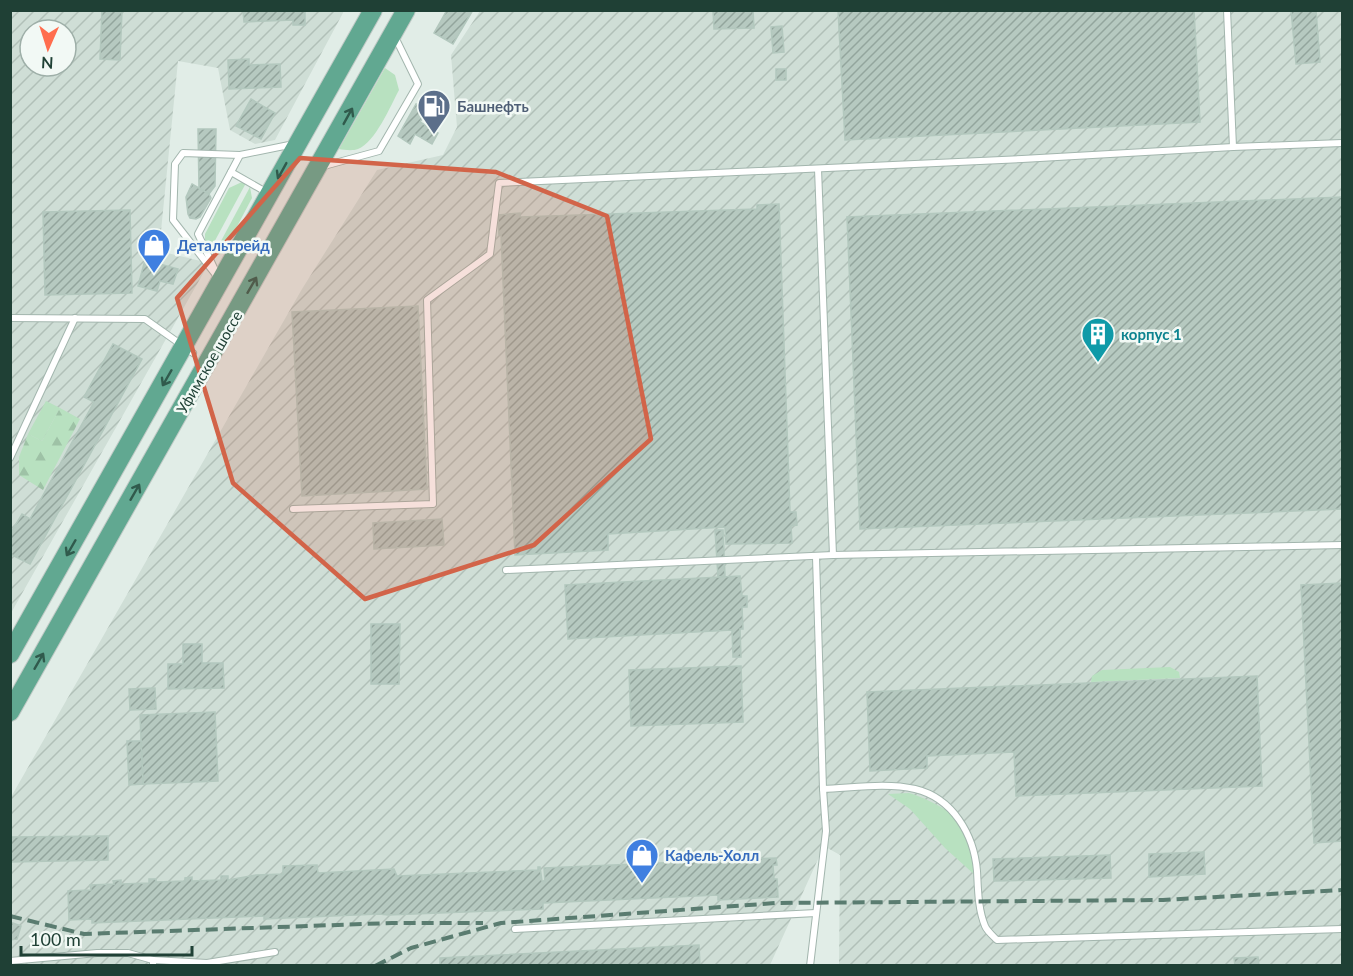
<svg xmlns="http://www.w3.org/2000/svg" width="1353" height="976" font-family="Lato,sans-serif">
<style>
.industrial{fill:url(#industrial-furrows);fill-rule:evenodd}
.green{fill:#b8e1c0}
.forest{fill:url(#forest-firs)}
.building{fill:url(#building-hatch);stroke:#b3c8be;stroke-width:1.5}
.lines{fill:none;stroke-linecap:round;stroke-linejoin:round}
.lane-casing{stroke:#a3b6ae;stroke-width:8}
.primary-casing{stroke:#c0cac6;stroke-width:20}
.lane{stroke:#fff;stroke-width:6}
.primary{stroke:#61a891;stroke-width:18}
.rail{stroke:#5a7c70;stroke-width:4;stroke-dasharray:12 6;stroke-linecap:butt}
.oneway{stroke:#305a4c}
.marked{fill:#d26449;fill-opacity:0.2;stroke:#d26449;stroke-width:4.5;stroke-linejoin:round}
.labels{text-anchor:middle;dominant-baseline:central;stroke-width:5;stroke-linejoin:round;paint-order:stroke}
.service-label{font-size:15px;font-weight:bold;fill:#4e5e75;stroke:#f2f9f5;text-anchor:start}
.shop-label{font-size:15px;font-weight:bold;fill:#366cbe;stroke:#f2f9f5;text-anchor:start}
.culture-label{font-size:15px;font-weight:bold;fill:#0d838f;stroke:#f2f9f5;text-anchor:start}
.street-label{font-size:15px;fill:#1f4035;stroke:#f2f9f5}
</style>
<defs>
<pattern id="industrial-furrows" width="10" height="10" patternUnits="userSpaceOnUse" patternTransform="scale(1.5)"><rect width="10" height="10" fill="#cfded6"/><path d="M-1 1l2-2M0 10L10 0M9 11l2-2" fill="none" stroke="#b1c0b8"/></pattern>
<pattern id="forest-firs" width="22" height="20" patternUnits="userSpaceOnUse" patternTransform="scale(1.5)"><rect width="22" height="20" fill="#b8e1c0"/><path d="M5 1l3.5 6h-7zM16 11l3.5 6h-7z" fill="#9ec2a6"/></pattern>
<pattern id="building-hatch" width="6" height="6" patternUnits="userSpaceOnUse" patternTransform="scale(1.5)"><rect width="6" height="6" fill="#b6c9c0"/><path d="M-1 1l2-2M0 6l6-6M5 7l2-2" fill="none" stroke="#93a59d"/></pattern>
</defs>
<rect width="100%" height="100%" fill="#e1ede7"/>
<g class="industrial">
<path d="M11 11H344L275 140 255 144 230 130 218 68 178 61 159 251 209 263 11 613ZM30 30H66V66H30Z"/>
<polygon points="480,11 1342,11 1342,965 839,965 840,855 824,846 770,965 11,966 11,797 302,289 377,170 443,155 457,127 451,55"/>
</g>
<g class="green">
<path d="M385 68 395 75 399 90C391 105 375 143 358 149 353 151 344 150 339 149Z"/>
<polygon points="242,182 246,183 211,248 205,240 205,234 229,188"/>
<polygon points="250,187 252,198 223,253 218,255 214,254"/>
<polygon points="46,401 60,408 42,441 28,434"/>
<polygon points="1170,667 1179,672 1180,678 1091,682 1092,676 1102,670"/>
<path d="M909 793C923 797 949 809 959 821 967 831 972 863 976 876L945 848 910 809 888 794Z"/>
</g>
<polygon class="forest" points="60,408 80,419 43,490 19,475 19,457 28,434 42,441"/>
<g class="building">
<polygon points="102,10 122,10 120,60 100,59"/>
<polygon points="305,10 305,25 293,25 293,20 244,22 243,11"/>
<polygon points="447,10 473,10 453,44 434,33"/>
<polygon points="713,10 753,10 754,28 714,29"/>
<polygon points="838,10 1194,10 1200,122 845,140"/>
<polygon points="1291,10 1316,10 1320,62 1296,64"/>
<polygon points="782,26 784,52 773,53 771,27"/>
<polygon points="249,59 249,65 280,64 281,87 229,89 228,60"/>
<rect x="776" y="69" width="10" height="11"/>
<polygon points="251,99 275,113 261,139 236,126"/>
<polygon points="416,104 427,111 420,122 438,133 432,144 415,134 410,144 398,136"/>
<polygon points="198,129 216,129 215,186 209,194 199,188"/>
<polygon points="192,184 209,194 211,198 200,217 196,219 190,218 188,214 186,197"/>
<polygon points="1342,197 1342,509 860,529 847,217"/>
<polygon points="779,204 790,512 796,512 797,525 791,526 792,543 726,544 725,527 608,534 608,550 515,555 501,235 499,235 498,215 520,213 520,217 757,209 757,205"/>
<polygon points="130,210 132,293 45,295 43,212"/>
<polygon points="145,260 178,269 173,284 160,281 157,291 138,286"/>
<polygon points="418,306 427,489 302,496 292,312"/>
<polygon points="113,344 142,359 30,564 10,554 10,534 22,514 30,519 94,402 84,397"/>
<polygon points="442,519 444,545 374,549 373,523"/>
<polygon points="715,530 723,530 725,576 718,577"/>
<polygon points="740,576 742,596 747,596 747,607 742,607 743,629 740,629 741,657 733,657 732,630 568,639 565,585"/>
<polygon points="1342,583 1342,841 1314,843 1301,585"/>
<polygon points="371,624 400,624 399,684 371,684"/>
<polygon points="183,644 202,644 202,663 223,663 224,688 168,689 168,664 183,664"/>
<polygon points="741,666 743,722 631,726 629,670"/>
<polygon points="1257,676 1262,786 1016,796 1014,752 927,756 927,768 870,771 867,692"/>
<polygon points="155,688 156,709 130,710 129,689"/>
<polygon points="215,712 218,781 143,784 140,715"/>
<polygon points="127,741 141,741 143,784 129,785"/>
<polygon points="108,836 108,860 10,862 10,837"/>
<polygon points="1204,852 1205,874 1149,877 1149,854"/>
<polygon points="1110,855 1111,878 994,881 993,859"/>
<polygon points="776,858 777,865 773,865 774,879 777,879 778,897 718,900 718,895 543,903 543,909 388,915 379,914 264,919 264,916 92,923 92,919 69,920 68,891 91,890 90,885 114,884 113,881 121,880 121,884 149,883 149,879 156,879 156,882 185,881 185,878 192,877 192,881 221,880 221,876 228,876 228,880 256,875 283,874 283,866 317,865 318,873 394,869 397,876 538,870 538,867 540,867 542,881 545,881 544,868"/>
<polygon points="10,922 21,926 17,939 10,940"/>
<polygon points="699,945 700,966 440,966 440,958"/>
<polygon points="1258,957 1259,966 1235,966 1234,958"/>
</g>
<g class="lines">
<defs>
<g id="lane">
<polyline points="1227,10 1233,147"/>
<polyline points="324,166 379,151 418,84 395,37"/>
<polyline points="818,169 833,555"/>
<polyline points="231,172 266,192"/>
<polyline points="215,270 198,234 240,155 294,144"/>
<polyline points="219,279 173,220 175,164 183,153 240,155"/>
<polyline points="10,318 145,319 193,353"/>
<polyline points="10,458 75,318"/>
<polyline points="293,509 433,504 427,300 490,254 499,183 1022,159 1233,147 1342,143"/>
<polyline points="506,570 833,555 1342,545"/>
<path d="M823 789C852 788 886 782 915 789 953 798 974 835 977 871 978 889 978 909 985 926 987 931 993 936 997 940L1342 929"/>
<polyline points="515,929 816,913"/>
<polyline points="153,960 207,963 275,952"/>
<polyline points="10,961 97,953 128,953 153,960 153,966"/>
<polyline points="810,966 826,831 823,789 816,557"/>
</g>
<g id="primary">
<polyline points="10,654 373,10"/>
<polyline points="10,712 406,10"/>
</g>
</defs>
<use href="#lane" class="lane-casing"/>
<use href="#primary" class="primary-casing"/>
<use href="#lane" class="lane"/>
<use href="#primary" class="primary"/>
<g class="rail">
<polyline points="10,916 84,934 392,923 483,923"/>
<polyline points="375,966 411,948 501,923 776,903 1163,900 1342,890"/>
</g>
</g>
<defs><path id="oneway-shaft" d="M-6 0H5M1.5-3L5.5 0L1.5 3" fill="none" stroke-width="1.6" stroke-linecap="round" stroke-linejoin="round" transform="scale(1.5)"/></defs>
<g class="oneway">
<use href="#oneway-shaft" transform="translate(348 116) rotate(-61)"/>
<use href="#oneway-shaft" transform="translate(282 171) rotate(119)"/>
<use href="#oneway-shaft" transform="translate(252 285) rotate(-60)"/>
<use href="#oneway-shaft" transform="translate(167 378) rotate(120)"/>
<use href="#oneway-shaft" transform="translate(135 492) rotate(-60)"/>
<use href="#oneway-shaft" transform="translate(71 548) rotate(120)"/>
<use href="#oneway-shaft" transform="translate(39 661) rotate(-60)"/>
</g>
<path class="marked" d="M300 158 496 172 607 216 651 439 534 545 365 599 233 483 177 298Z"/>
<defs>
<symbol id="fuel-pin" viewBox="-11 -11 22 30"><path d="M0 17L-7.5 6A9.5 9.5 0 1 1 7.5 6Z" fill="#5c6f8a" stroke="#f2f9f5"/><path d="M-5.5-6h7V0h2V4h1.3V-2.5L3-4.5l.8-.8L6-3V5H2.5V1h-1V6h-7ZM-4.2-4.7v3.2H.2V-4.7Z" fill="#fff"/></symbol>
<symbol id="shop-pin" viewBox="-11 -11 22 30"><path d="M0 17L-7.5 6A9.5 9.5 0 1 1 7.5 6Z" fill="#3f7fe0" stroke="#f2f9f5"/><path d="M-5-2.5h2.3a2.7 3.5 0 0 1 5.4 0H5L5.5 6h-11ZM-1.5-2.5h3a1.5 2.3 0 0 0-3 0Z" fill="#fff"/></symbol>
<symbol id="building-pin" viewBox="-11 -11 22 30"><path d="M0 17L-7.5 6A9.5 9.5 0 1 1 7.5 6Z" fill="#0f9aa8" stroke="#f2f9f5"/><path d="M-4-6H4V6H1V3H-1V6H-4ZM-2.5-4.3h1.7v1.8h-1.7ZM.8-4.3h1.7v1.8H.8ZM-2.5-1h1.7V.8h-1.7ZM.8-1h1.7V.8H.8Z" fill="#fff"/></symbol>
</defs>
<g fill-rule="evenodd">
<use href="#fuel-pin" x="415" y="87" width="38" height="52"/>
<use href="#shop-pin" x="135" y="226" width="38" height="52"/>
<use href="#building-pin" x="1079" y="315" width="38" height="52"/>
<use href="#shop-pin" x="623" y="836" width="38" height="52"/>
</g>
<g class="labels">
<g class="service-label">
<text x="457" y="106">Башнефть</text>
</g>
<g class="shop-label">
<text x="177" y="245">Детальтрейд</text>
<text x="665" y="855">Кафель-Холл</text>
</g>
<g class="culture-label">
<text x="1121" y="334">корпус 1</text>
</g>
<g class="street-label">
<text transform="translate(209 362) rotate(-60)">Уфимское шоссе</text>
</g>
</g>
<rect width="1353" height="976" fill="none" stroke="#1f4035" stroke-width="24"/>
<g transform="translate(48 48) rotate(183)"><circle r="28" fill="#f2f9f5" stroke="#9eafa8" stroke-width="1.5"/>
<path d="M0-4.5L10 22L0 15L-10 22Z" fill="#ff6d4e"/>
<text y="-9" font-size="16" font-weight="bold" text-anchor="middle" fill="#1f4035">N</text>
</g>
<path d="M21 946v9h171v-9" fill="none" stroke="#1f4035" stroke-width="3"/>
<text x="30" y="946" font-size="18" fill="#1f4035" stroke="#f2f9f5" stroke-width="4.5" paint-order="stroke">100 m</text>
</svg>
